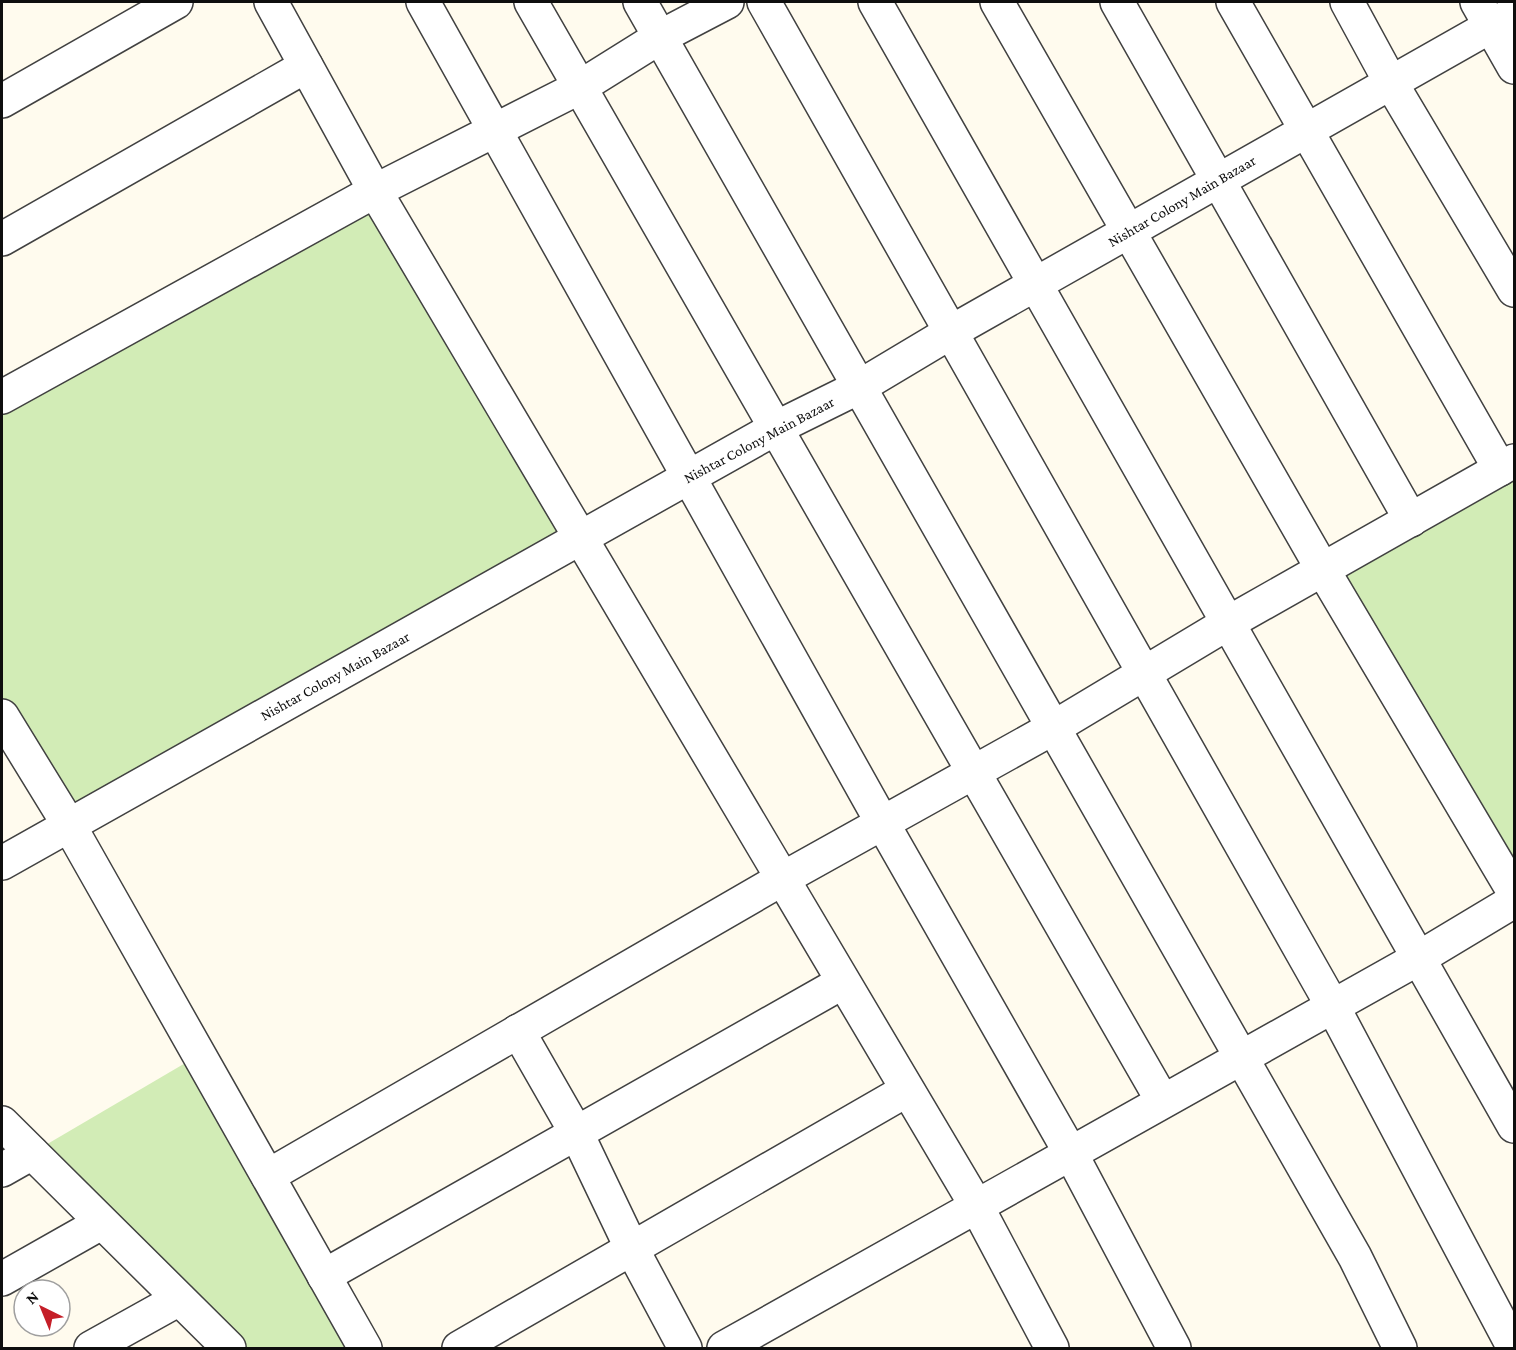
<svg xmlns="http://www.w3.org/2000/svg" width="1516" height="1350" font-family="'Crimson Pro',serif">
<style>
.green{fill:#d2ecb6}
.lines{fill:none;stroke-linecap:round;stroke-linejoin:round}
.street-casing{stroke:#414141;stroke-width:36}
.street{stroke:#fff;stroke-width:33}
.labels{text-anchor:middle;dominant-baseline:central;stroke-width:6;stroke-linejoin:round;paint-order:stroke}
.street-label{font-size:15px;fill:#0e0e0e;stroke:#fff}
</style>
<rect width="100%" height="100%" fill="#fffbee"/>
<g class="green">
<polygon points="375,191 581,539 69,825 2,716 2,397"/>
<polygon points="1514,463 1514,892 1323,570"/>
<polygon points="199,1055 365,1348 229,1348 32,1153"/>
</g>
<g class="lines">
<defs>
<g id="street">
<polyline points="271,2 375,191 976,1205 1052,1348"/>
<polyline points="423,2 883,824 1070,1152 1174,1348"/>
<polyline points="531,2 1162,1100"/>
<polyline points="640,2 1355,1257 1400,1348"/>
<polyline points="764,2 1332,1005 1514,1348"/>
<polyline points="875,2 1514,1126"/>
<polyline points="997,2 1323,570 1514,892"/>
<polyline points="1117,2 1411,520"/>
<polyline points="1233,2 1500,469"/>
<polyline points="1347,2 1391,83 1514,290"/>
<polyline points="1477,2 1514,67"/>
<polyline points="2,101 176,2"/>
<polyline points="2,239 306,66"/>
<polyline points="2,397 375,191 580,87 660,37 727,2"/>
<polyline points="2,716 69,825 365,1348"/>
<polyline points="2,863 776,428 859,387 951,332 1514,13"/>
<polyline points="518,1031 577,1134 632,1249 685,1348"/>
<polyline points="2,1123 229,1348"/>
<polyline points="2,1170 32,1153"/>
<polyline points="268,1176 782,879 1053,728 1228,623 1514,461"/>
<polyline points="324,1276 843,982"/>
<polyline points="2,1279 101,1223"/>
<polyline points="91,1348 179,1299"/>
<polyline points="459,1348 907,1090"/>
<polyline points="724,1348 1419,958 1514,901"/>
</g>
</defs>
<use href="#street" class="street-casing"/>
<use href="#street" class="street"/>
</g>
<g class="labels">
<g class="street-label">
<text transform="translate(1182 201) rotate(-30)">Nishtar Colony Main Bazaar</text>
<text transform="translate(759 440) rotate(-28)">Nishtar Colony Main Bazaar</text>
<text transform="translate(335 676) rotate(-29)">Nishtar Colony Main Bazaar</text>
</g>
</g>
<rect width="1516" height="1350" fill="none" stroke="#0e0e0e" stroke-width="6"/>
<g transform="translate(42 1308) rotate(317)"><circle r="28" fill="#ffffff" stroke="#9f9f9f" stroke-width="1.5"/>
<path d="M0-4.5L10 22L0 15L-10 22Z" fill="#c51e28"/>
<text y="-9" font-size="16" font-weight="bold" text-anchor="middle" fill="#0e0e0e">N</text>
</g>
</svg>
